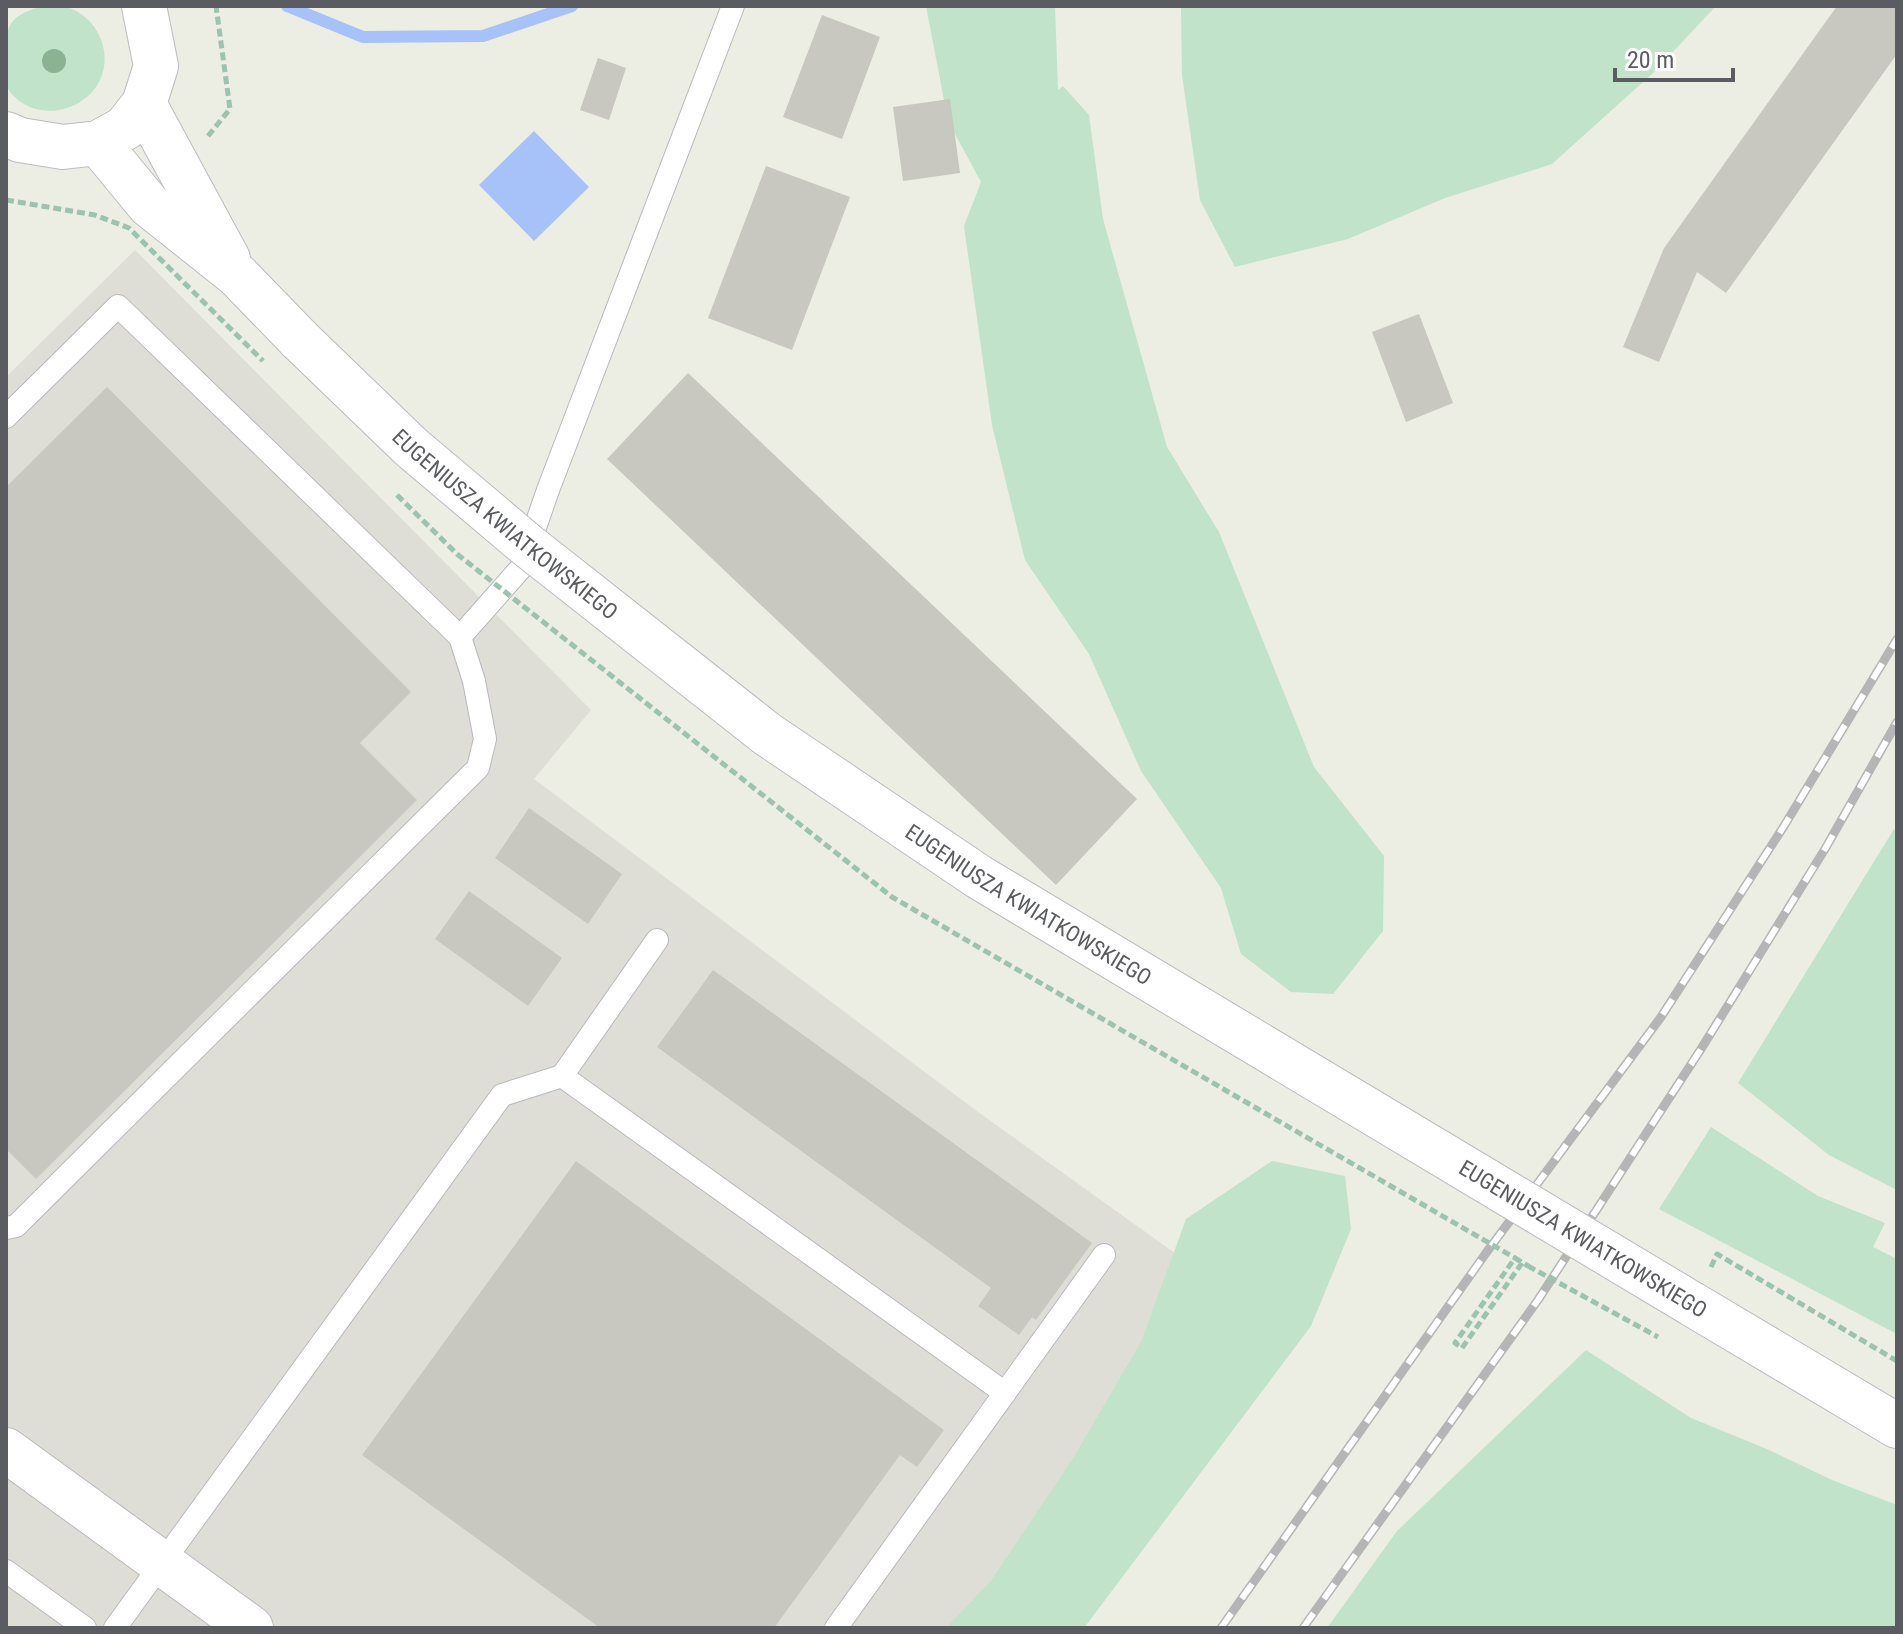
<svg xmlns="http://www.w3.org/2000/svg" width="1903" height="1634" font-family="'Roboto Condensed',sans-serif">
<style>
.industrial{fill:#deded7}
.green{fill:#c1e3c9}
.water{fill:#a7c1f9}
.lines{fill:none;stroke-linecap:round;stroke-linejoin:round}
.stream{stroke:#a7c1f9;stroke-width:12}
.building{fill:#c8c7c0}
.lane-casing{stroke:#b8b9be;stroke-width:24}
.street-casing{stroke:#b8b9be;stroke-width:46}
.secondary-casing{stroke:#bbbcc3;stroke-width:46}
.path{stroke:#9bc3af;stroke-width:5;stroke-dasharray:8 4;stroke-linecap:butt}
.lane{stroke:#fff;stroke-width:22}
.street{stroke:#fff;stroke-width:44}
.secondary{stroke:#fff;stroke-width:44}
.rail-casing{stroke:#b5b5b6;stroke-width:9}
.rail{stroke:#fff;stroke-width:6;stroke-dasharray:18;stroke-linecap:butt}
.secondary-bridge-casing{stroke:#bbbcc3;stroke-width:46;stroke-linecap:butt}
.path-bridge{stroke:#9bc3af;stroke-width:5;stroke-dasharray:8 4;stroke-linecap:butt}
.secondary-bridge{stroke:#fff;stroke-width:44}
.tree{fill:#8bb292}
.labels{text-anchor:middle;dominant-baseline:central;stroke-width:7;stroke-linejoin:round;paint-order:stroke}
.street-label{font-size:22px;fill:#5b5c62;stroke:#fff}
</style>
<rect width="100%" height="100%" fill="#ecede3"/>
<polygon class="industrial" points="135,250 591,710 534,779 974,1109 1197,1269 979,1628 6,1628 6,377"/>
<g class="green">
<path d="M43 6C49 6 56 5 62 6 98 13 117 57 96 87 76 115 34 120 11 93 4 85 6 74 6 64 6 28 4 17 43 6Z"/>
<polygon points="926,6 1055,6 1058,90 1063,86 1089,115 1103,219 1167,447 1219,532 1314,767 1384,856 1383,931 1333,994 1291,992 1241,954 1221,888 1141,771 1089,654 1025,560 992,425 964,226 981,182 948,121"/>
<polygon points="1181,6 1716,6 1653,73 1552,164 1445,198 1348,239 1235,267 1200,200 1182,75"/>
<polygon points="1894,829 1897,832 1897,1190 1829,1155 1738,1083"/>
<polygon points="1711,1127 1818,1196 1885,1223 1873,1247 1897,1259 1897,1334 1659,1209"/>
<polygon points="1272,1161 1345,1176 1351,1229 1311,1326 1084,1628 946,1628 990,1582 1072,1460 1141,1342 1186,1219"/>
<polygon points="1586,1350 1691,1418 1767,1449 1832,1480 1897,1505 1897,1628 1327,1628 1397,1531"/>
</g>
<polygon class="water" points="534,131 589,187 534,241 479,185"/>
<g class="lines">
<polyline class="stream" points="287,6 363,37 483,36 572,6"/>
</g>
<g class="building">
<polygon points="1837,6 1897,6 1897,54 1726,293 1697,272 1659,362 1623,347 1664,248"/>
<polygon points="822,15 880,37 842,139 783,117"/>
<polygon points="598,58 626,68 609,120 580,110"/>
<polygon points="950,99 960,173 903,181 893,107"/>
<polygon points="766,166 850,197 792,350 708,318"/>
<polygon points="1419,314 1453,403 1406,422 1372,332"/>
<polygon points="688,373 1137,799 1056,885 607,459"/>
<polygon points="107,387 411,692 360,743 417,800 36,1179 6,1149 6,487"/>
<polygon points="529,808 622,874 588,924 495,858"/>
<polygon points="469,891 562,958 528,1006 435,939"/>
<polygon points="713,970 1092,1243 1036,1320 1032,1317 1019,1335 978,1306 991,1288 657,1047"/>
<polygon points="576,1161 944,1430 917,1467 900,1455 774,1628 600,1628 362,1455"/>
</g>
<g class="lines">
<defs>
<g id="lane">
<polyline points="6,417 118,306 460,637 474,681 485,739 478,768 16,1226 6,1228"/>
<polyline points="460,637 521,568 548,490 733,6"/>
<polyline points="562,1076 657,940"/>
<polyline points="6,1571 85,1628"/>
<polyline points="115,1628 502,1095 562,1076 1005,1393"/>
<polyline points="836,1628 1104,1255"/>
</g>
<polyline id="street" points="6,1450 251,1628"/>
<g id="secondary">
<polyline points="144,104 228,259"/>
<polyline points="6,134 20,140 63,147 98,143 125,128 144,104 156,66 144,6"/>
<polyline points="98,143 149,205 237,275 300,340"/>
<polyline points="1692,1304 1897,1426"/>
</g>
</defs>
<use href="#lane" class="lane-casing"/>
<use href="#street" class="street-casing"/>
<use href="#secondary" class="secondary-casing"/>
<g class="path">
<polyline points="208,136 230,109 216,6"/>
<polyline points="1522,1263 1462,1348 1455,1343 1515,1258 1528,1266"/>
<polyline points="1711,1267 1717,1254 1897,1361"/>
</g>
<use href="#lane" class="lane"/>
<use href="#street" class="street"/>
<use href="#secondary" class="secondary"/>
<defs>
<g id="rail">
<polyline points="1221,1628 1486,1253 1661,1017 1784,826 1897,639"/>
<polyline points="1303,1628 1538,1300 1701,1049 1825,849 1897,722"/>
</g>
</defs>
<use href="#rail" class="rail-casing"/>
<use href="#rail" class="rail"/>
<defs>
<g id="secondary-bridge">
<path id="s1" d="M300 340 411 447 527 545 767 734 979 877 1692 1304"/>
</g>
</defs>
<use href="#secondary-bridge" class="secondary-bridge-casing"/>
<g class="path-bridge">
<polyline points="6,200 95,215 129,228 263,361"/>
<polyline points="397,495 457,554 892,897 1515,1258"/>
<polyline points="1528,1266 1658,1337"/>
</g>
<use href="#secondary-bridge" class="secondary-bridge"/>
</g>
<circle class="tree" cx="54" cy="61" r="12"/>
<g class="labels">
<g class="street-label">
<text stroke="none"><textPath href="#s1" startOffset="276">EUGENIUSZA KWIATKOWSKIEGO</textPath></text>
<text stroke="none"><textPath href="#s1" startOffset="924">EUGENIUSZA KWIATKOWSKIEGO</textPath></text>
<text transform="translate(1583 1239) rotate(31)">EUGENIUSZA KWIATKOWSKIEGO</text>
</g>
</g>
<rect width="1903" height="1634" fill="none" stroke="#5b5c62" stroke-width="16"/>
<path d="M1615 68v12h118v-12" fill="none" stroke="#5b5c62" stroke-width="4"/>
<text x="1627" y="68" font-size="24" fill="#5b5c62" stroke="#ffffff" stroke-width="6" paint-order="stroke">20 m</text>
</svg>
